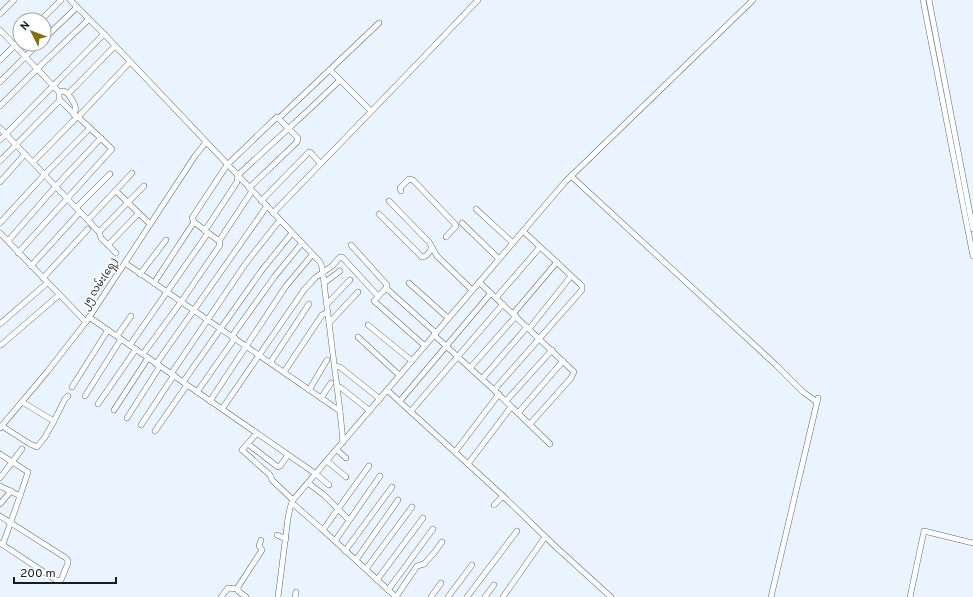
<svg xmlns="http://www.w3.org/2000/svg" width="973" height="597" font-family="Overpass,'Noto Sans Myanmar',sans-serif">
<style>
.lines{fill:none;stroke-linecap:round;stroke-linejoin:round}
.minor-casing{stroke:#5a6a78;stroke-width:6}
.minor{stroke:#fff;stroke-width:5}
.labels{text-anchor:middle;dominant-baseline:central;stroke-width:3;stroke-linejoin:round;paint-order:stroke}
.street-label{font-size:10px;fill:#161d23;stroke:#fff}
</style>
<rect width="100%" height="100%" fill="#e9f4fe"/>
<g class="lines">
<defs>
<g id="minor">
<polyline points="70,0 104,34 320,262 322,267 340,411 343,442"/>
<polyline points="923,0 973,256"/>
<polyline points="929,0 973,229"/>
<polyline points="0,14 14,0"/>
<polyline points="41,20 61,0"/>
<polyline points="0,30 59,92 59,99 77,117 78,117 90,128"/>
<polyline points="44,39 77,7"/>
<polyline points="0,60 20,40"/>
<polyline points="330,70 371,111"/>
<polyline points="0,82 38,44"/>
<polyline points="59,92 64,91 68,94 115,46"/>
<path d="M68 94C73 102 78 106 74 115"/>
<polyline points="0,106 37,69 89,19"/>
<polyline points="78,117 130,62"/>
<polyline points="279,118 379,23"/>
<polyline points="0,128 99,232 101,238 116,253"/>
<polyline points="0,140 104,34"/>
<polyline points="0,161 60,100"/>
<polyline points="33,162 77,117"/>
<polyline points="571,176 776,365 803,392 817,402"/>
<polyline points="0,182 25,154"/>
<polyline points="116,191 150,224"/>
<polyline points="401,191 400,188 409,179 413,180 454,223 456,226 446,237"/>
<polyline points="261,201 309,152 311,153 320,163"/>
<polyline points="389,201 429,242 437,256 472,290"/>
<polyline points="76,208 110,174"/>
<polyline points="476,209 513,243"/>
<polyline points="273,213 417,64 478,0"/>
<path d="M379 214 422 257C427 257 429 252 432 248"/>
<polyline points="88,220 132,173"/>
<polyline points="0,223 45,174 90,128 112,149 18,253"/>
<polyline points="462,223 499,259"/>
<polyline points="204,230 208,226 237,182 238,175 314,105 340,80"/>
<polyline points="99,232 144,186"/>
<polyline points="0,233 86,322"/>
<polyline points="8,241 56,186 101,138"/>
<polyline points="219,241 252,191"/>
<polyline points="108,245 139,213"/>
<polyline points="351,245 387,285 387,287 374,301 425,346"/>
<polyline points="125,263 340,411"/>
<polyline points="31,266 80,212"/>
<polyline points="140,274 166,240"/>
<polyline points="43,278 88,229"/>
<polyline points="479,282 574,372 571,378 530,424"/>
<polyline points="154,283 194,222"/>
<polyline points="324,283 340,271"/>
<polyline points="409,283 448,318"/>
<polyline points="386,288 436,333"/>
<polyline points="496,298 540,247"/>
<polyline points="327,304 350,280"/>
<polyline points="513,314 557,262"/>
<polyline points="89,317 316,474 329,485"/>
<polyline points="329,323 358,292"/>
<polyline points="0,324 47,283"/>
<polyline points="368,325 412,361"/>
<polyline points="529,329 571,276"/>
<polyline points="434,335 494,390 550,444"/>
<polyline points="117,336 131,316"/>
<polyline points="232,336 275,276 302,243"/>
<polyline points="358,337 399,375"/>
<polyline points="1,345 59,295"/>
<polyline points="130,345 208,233"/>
<polyline points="143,354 181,302 220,245 219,241 194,222 192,218 227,165 277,117 298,138 297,142 249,188"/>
<polyline points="270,363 309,304"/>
<polyline points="156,364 267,206"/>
<polyline points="334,366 340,367 380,399"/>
<polyline points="470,368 516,316"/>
<polyline points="284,372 322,315 328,312"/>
<polyline points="171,374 246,263 280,220"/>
<polyline points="482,379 527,327"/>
<polyline points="183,382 262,270 292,233"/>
<polyline points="72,387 108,330"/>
<polyline points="337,387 340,387 370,411"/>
<polyline points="309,390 327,360"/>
<polyline points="387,390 503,496 557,548 611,597"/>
<polyline points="494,390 582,290 582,286 580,284 523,231"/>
<polyline points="197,392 235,338"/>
<polyline points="85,396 121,339"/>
<polyline points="321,398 331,383"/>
<polyline points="210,401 286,286 312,255"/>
<polyline points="400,401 491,293"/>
<polyline points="506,401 552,350"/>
<polyline points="22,402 54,421 65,399 68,396"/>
<polyline points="98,404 136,349"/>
<polyline points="222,409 304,290 315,278 332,266 340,257 342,257 378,296"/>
<polyline points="114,410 148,358"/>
<polyline points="411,411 503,304"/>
<polyline points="518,413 563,361"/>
<polyline points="127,418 160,366"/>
<polyline points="141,425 174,375"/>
<polyline points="2,426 30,444 37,447 45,437 54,421"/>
<polyline points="0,428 47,372 86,322 195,156 206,142"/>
<polyline points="155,431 187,385"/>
<polyline points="257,433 242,450 270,475 272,480 293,500"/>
<polyline points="248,444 278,467 280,466 288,455"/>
<polyline points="337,450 346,458"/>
<polyline points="455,452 499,394"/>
<polyline points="0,454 28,472 20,496"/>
<polyline points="327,461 346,477"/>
<polyline points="468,464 511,407"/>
<polyline points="0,478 22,449"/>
<polyline points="308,483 324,495 349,520"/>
<polyline points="0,486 20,496 3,544"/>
<polyline points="292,503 323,530 396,597 417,566 424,564 434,553 442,542"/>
<polyline points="0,504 11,491"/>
<polyline points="494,505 503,496"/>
<polyline points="0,516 66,558 68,561 68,563 61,580 59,581 56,580 0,543"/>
<polyline points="323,530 369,466"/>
<polyline points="277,535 286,539"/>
<polyline points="335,541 380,476"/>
<polyline points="345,551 392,487"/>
<polyline points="356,560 398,500"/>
<polyline points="366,569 412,507"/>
<polyline points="377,580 423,518"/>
<polyline points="388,590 433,529"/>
<polyline points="221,597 228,588 238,589"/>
<polyline points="246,597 238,591 238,587 262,550 259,546 261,540"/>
<polyline points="278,597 288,518 290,508 293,500 565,182 753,0"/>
<polyline points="295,597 296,592"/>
<polyline points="431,597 441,583"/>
<polyline points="448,597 472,565"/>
<polyline points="467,597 517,531"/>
<polyline points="485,597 494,585"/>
<polyline points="503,597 545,537"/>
<polyline points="771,597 818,398"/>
<polyline points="910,597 924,531 973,543"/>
</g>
</defs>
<use href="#minor" class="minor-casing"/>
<use href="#minor" class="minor"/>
</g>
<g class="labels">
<g class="street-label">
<text transform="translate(100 284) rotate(-57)">၂၅ လမ်း(ရှေ့)</text>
</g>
</g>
<g transform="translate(32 32) rotate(312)"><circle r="19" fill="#ffffff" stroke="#a2a5a7"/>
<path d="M0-3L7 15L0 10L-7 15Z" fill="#866f0e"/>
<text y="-6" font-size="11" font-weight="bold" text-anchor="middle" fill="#161d23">N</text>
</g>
<path d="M14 577v6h102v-6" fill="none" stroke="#161d23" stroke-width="2"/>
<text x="20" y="577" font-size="12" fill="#161d23" stroke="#ffffff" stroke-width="3" paint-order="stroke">200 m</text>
</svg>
